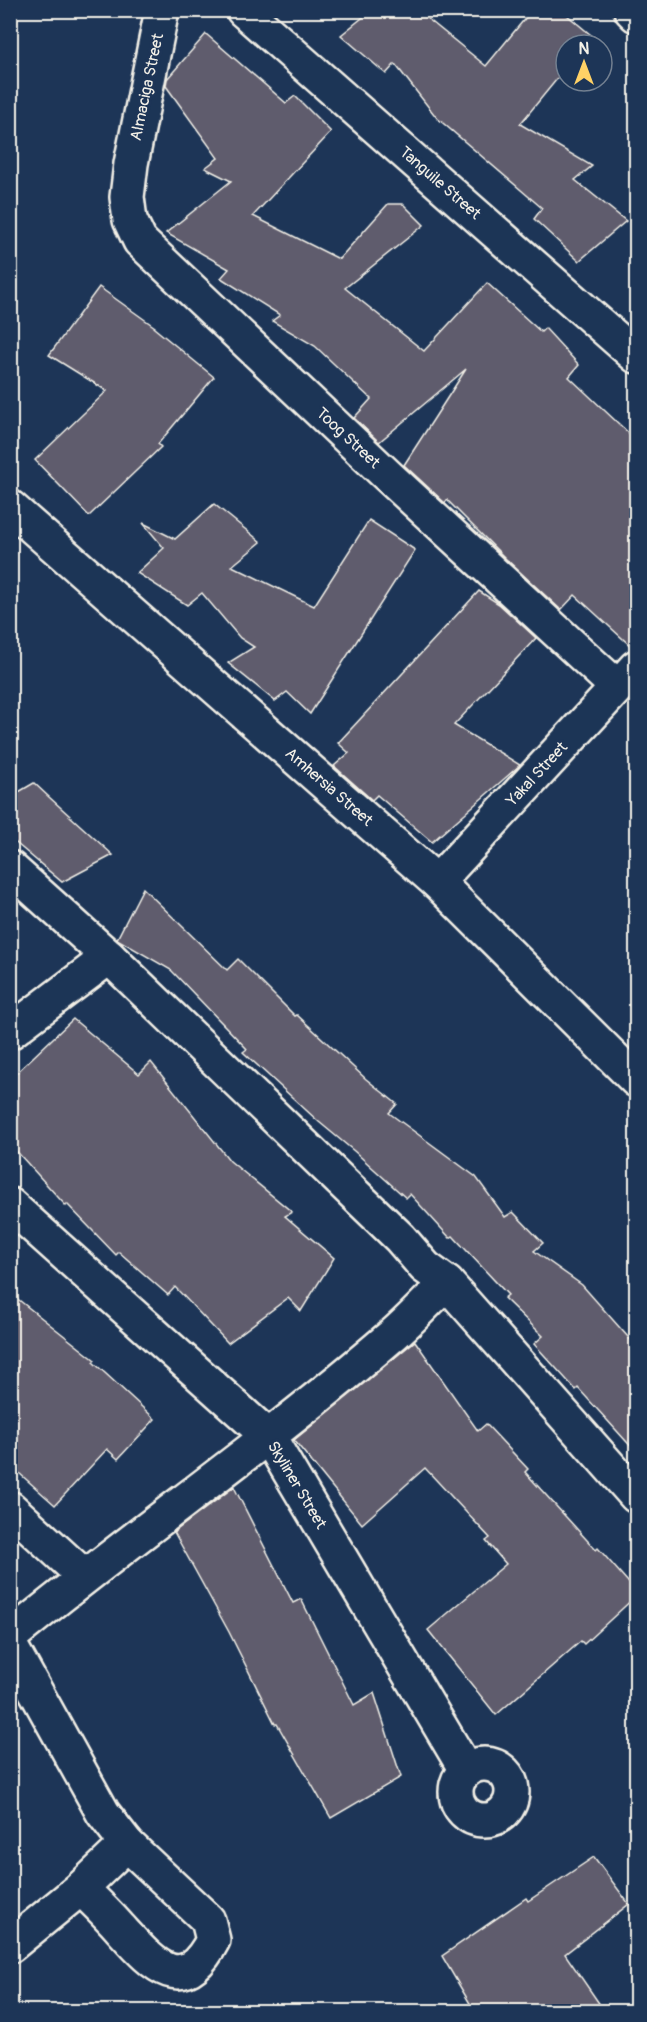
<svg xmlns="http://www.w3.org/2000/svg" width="647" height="2022" font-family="Pangolin,sans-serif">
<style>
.building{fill:#5f5b6d;stroke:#f4f1e8;stroke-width:1.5}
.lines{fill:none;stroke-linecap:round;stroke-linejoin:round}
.minor-casing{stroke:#f4f1e8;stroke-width:38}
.minor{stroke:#1d3557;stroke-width:33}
.labels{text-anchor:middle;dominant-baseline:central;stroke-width:6;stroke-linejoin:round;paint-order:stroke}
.street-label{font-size:16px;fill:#f4f1e8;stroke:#1d3557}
</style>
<rect width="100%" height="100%" fill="#1d3557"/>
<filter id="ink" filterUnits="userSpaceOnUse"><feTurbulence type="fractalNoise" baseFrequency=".0167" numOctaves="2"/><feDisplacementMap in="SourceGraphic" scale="12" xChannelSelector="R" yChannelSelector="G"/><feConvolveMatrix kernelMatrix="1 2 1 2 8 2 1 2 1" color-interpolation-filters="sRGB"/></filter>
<g filter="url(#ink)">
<g class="building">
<polygon points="372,10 417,10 486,66 532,10 561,10 603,45 566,45 566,68 520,124 592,166 575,180 626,221 579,261 534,219 542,208 437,118 395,64 386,74 341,35"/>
<polygon points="206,34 286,103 295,96 331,132 253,216 339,259 388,204 403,204 424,225 345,288 424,351 487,283 541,332 545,328 579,365 569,377 636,440 636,649 634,649 575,595 561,610 506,559 447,500 445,503 404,465 466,369 379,442 354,418 371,399 315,346 272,321 280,315 221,278 229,269 166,233 231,181 205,168 218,158 166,86 167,79"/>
<polygon points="99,287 155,327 154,328 214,377 158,444 161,447 89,516 35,460 107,391 49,355"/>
<polygon points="214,504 261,542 232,566 314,606 369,520 415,550 310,714 287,692 275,701 228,663 254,647 240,638 202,593 187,605 137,573 164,548 143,523 175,539"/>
<polygon points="479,591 499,604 536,638 454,725 520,765 432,842 377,795 372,800 334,766 349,753 338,743"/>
<polygon points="34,783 49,797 113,855 62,882 10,838 10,797"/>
<polygon points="143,888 227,970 238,959 295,1016 297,1015 366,1079 397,1104 389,1113 476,1177 505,1217 513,1212 543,1243 534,1251 582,1285 636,1346 636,1452 578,1388 576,1390 534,1344 543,1336 504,1298 508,1295 453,1236 450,1238 410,1194 406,1198 354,1151 319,1122 243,1052 247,1049 171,970 117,939"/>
<polygon points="73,1019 139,1074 151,1062 230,1161 292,1212 285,1216 334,1258 301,1311 288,1298 228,1343 175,1287 168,1295 119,1252 116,1255 67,1204 66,1206 10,1144 10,1079"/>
<polygon points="10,1293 95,1360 93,1362 155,1419 118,1459 107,1449 55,1505 10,1465"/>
<polygon points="415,1341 478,1431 486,1424 528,1469 525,1472 596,1550 598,1548 636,1591 636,1596 584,1644 581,1641 496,1715 428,1630 506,1564 486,1541 490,1538 425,1468 362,1524 294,1440"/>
<polygon points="234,1487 293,1603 301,1599 354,1705 374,1693 401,1777 331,1818 277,1724 275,1724 229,1632 174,1532"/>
<polygon points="594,1857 629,1904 565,1954 605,2012 475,2012 442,1956 526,1898 528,1901"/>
</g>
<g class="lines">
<defs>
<g id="minor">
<polyline points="162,10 131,164 127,197 130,220 140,241 388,476 617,687"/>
<polyline points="243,10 636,356"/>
<polyline points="631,10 636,15"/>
<polyline points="10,507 437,882 636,1080"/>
<polyline points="10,868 109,957 400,1238 425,1267 447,1283 636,1496"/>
<polyline points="437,882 636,667"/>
<polyline points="10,1032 109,957"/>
<polyline points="10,1205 269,1437 466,1770"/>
<polyline points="10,1508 84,1576"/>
<path d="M10 1637C134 1535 266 1444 388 1339 409 1322 427 1301 447 1283"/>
<path d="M10 1645 103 1813 127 1844 208 1920 213 1940C182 2000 152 1963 120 1928 108 1914 94 1901 81 1888"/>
<circle cx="484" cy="1792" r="28"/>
<polyline points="10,1946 81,1888 127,1844"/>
</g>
</defs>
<use href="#minor" class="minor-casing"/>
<use href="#minor" class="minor"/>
</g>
</g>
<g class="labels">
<g class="street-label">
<text transform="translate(147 87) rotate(-78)">Almaciga Street</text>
<text transform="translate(440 183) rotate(41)">Tanguile Street</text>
<text transform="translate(348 438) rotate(43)">Toog Street</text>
<text transform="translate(537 774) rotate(-47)">Yakal Street</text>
<text transform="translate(329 787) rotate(41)">Amhersia Street</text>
<text transform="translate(297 1485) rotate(59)">Skyliner Street</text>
</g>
</g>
<rect width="647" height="2022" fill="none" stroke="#1d3557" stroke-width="36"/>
<rect x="18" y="18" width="611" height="1986" fill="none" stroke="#f4f1e8" stroke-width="2" filter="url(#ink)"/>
<g transform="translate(584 63)"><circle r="28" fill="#1d3557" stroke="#738091" stroke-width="1.5"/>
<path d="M0-4.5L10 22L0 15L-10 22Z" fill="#ffd166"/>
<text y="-9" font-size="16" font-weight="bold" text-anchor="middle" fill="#f4f1e8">N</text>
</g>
</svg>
